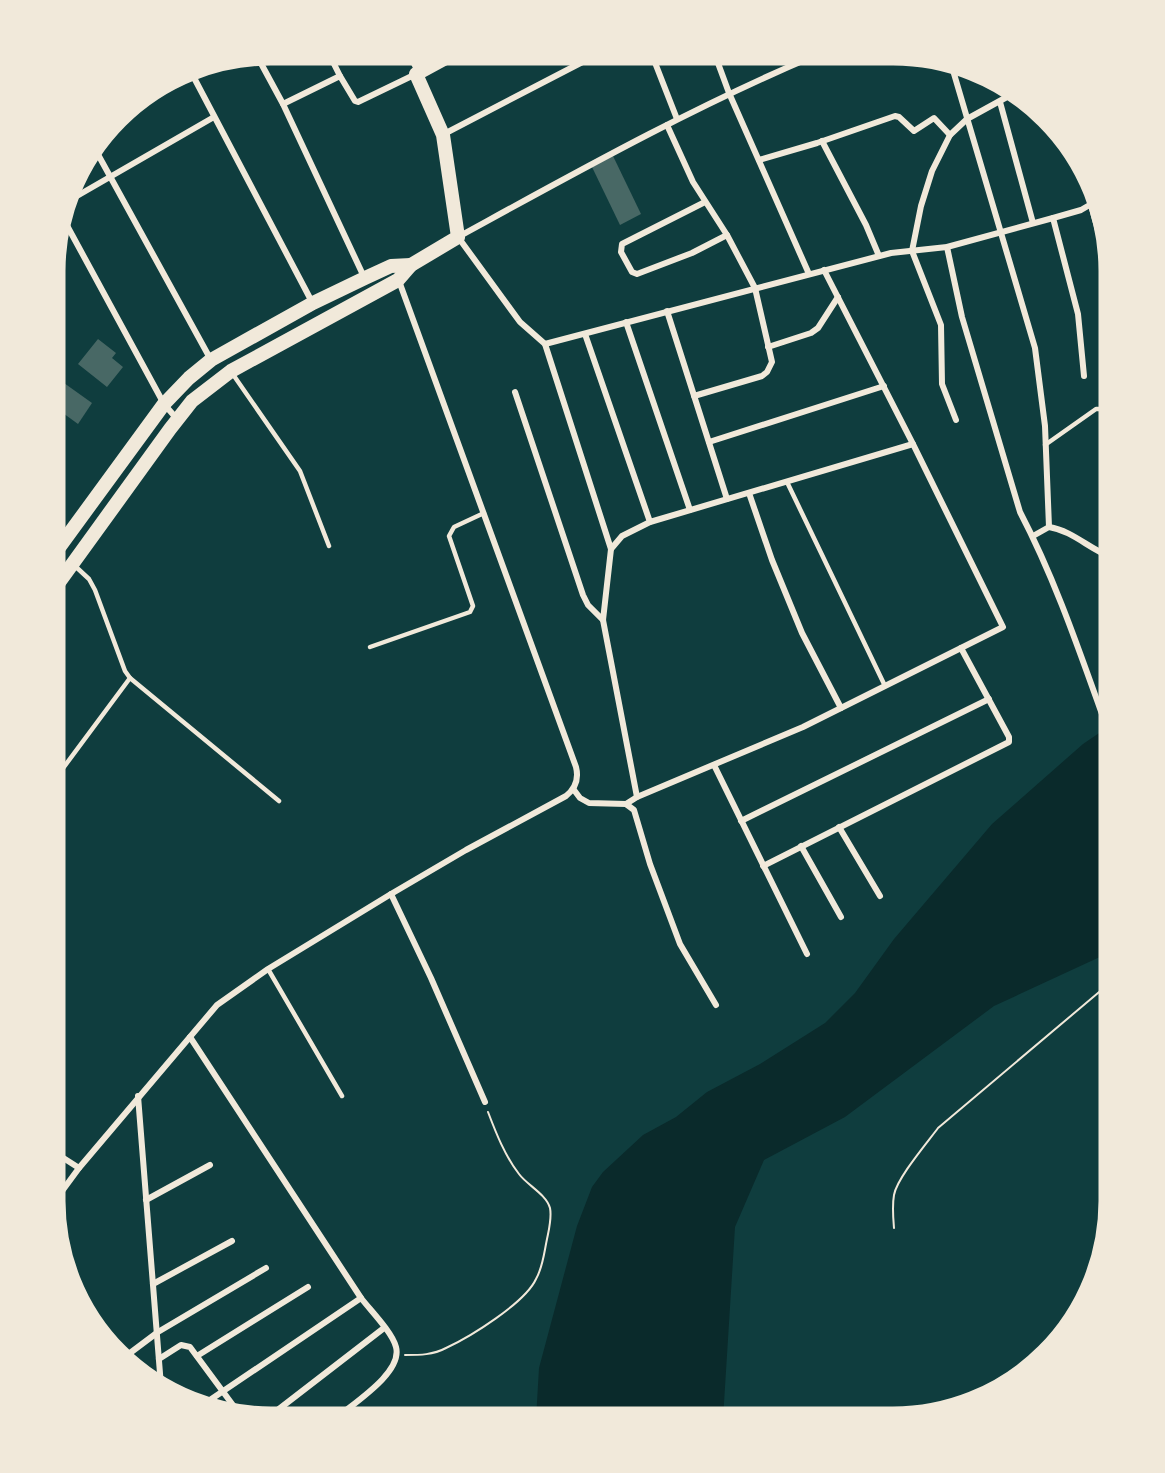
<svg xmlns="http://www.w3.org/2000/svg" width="1165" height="1473" font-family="'Exo 2',sans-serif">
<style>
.water{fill:#0a2a2b}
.building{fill:#486865}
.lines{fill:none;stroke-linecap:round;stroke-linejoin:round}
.path{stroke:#f1e9da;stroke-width:2}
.service{stroke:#f1e9da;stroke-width:4.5}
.minor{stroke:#f1e9da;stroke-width:6}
.primary{stroke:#f1e9da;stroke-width:14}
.rim{fill:none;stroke:#f1e9da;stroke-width:3}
</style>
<rect width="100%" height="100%" fill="#0f3d3e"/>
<polygon class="water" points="1111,725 1111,948 1102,956 994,1006 845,1117 764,1160 735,1227 723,1419 536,1419 539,1368 577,1226 592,1187 603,1172 643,1135 676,1117 707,1092 760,1064 825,1023 855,993 894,939 992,824 1083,744"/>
<g class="building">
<polygon points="613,156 641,214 620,225 592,167"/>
<polygon points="98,339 116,353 112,358 123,367 107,387 78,364"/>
<polygon points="64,383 92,403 78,424 56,408 56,396"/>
</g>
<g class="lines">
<g class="path">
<path d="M894 1228C893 1216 892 1206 894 1195 897 1178 927 1143 938 1128L1111 982"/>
<path d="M405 1355C420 1355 433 1355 446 1348 470 1337 525 1303 536 1279 543 1267 544 1253 547 1239 549 1229 552 1218 550 1208 546 1194 527 1185 519 1174 505 1156 496 1133 488 1112"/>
</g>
<g class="service">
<polyline points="232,373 300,471 329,546"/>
<polyline points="1045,445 1096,409 1100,409 1111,424"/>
<polyline points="787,482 885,686"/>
<polyline points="75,566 89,579 95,590 125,671 130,678 279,801"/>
<polyline points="370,647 470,612 473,606 449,536 454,527 484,513"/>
<polyline points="55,779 130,678"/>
<polyline points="268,969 342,1096"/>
</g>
<g class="minor">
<polyline points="329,54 340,76"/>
<polyline points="409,54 418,71"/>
<polyline points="652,55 677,119"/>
<polyline points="715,55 729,93 809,274"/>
<polyline points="257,56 283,104 364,277"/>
<polyline points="952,67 1035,348 1045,426 1049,527 1033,536"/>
<polyline points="191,72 312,302"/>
<polyline points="1000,102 1033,223"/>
<polyline points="283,104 340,76 355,101 358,102 416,74"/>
<polyline points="667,125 693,182 727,235 755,288 772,362 767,372 762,376 694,396"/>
<polyline points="444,134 596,55"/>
<polyline points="822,141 866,225 879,256"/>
<polyline points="95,149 211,360"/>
<polyline points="759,160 817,143 895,116 899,117 914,131 934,118 950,135"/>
<polyline points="70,200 214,117"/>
<polyline points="705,202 622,244 621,252 632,272 637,274 692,253 727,235"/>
<polyline points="1091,205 1111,278"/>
<polyline points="1053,218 1078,314 1084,376"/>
<polyline points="64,220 164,404 177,419"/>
<path d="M947 247 962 317 1020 512C1054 577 1078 647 1103 717"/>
<polyline points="667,311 727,499"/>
<polyline points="626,322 690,510"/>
<polyline points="585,334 650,522"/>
<polyline points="545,344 891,253 947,247 1053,218 1081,210 1093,203"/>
<polyline points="768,347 811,333 818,328 838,297"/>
<polyline points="515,392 583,595 588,605 603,620"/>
<polyline points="956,420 942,384 941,325 912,251 921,206 932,171 950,135 967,119 1016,92"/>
<polyline points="709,442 884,386"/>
<polyline points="749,493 772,560 802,633 841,708"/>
<path d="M1049 527C1073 531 1089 549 1111 557"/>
<path d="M611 549 545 344 520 322 458 237C575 173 691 108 814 56"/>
<polyline points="714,765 807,954"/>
<polyline points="574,790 580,798 589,803 626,804 634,810 650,864 680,944 716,1005"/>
<polyline points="637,797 603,620 611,549 622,536 650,522 913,444"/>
<polyline points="626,804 637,797 803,727 1003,627 913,444 824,270"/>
<polyline points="741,821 989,699"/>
<polyline points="839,827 880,896"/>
<polyline points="801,846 841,917"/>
<polyline points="763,866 1009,742 1009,737 961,648"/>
<polyline points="391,894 431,978 485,1102"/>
<path d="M190 1037 361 1298C371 1311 392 1332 396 1347 403 1373 352 1404 335 1419"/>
<polyline points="138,1096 161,1386"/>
<polyline points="54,1152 79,1168"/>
<polyline points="146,1200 210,1165"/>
<path d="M54 1202 79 1168 217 1005 268 969 391 894 466 850 566 796C576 788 579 779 576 767L399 281"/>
<polyline points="153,1284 232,1241"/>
<polyline points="126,1356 158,1332 266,1268"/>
<polyline points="197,1356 308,1287"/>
<polyline points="159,1359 181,1345 190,1347 238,1412"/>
<polyline points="207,1402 361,1298"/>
<polyline points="266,1419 384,1328"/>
</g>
<g class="primary">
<polyline points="55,553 164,404 189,378 211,360 313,303 365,278 391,266 411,265"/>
<polyline points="55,588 170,429 192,401 231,371 398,280 411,265 458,237 443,135 416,74 451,55"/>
</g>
</g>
<path d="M0 0H1165V1473H0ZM271 64H893A207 207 0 0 1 1100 271V1201A207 207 0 0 1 893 1408H271A207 207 0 0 1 64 1201V271A207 207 0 0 1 271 64Z" fill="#f1e9da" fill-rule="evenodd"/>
<path class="rim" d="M271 64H893A207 207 0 0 1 1100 271V1201A207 207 0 0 1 893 1408H271A207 207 0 0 1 64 1201V271A207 207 0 0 1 271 64Z"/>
</svg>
